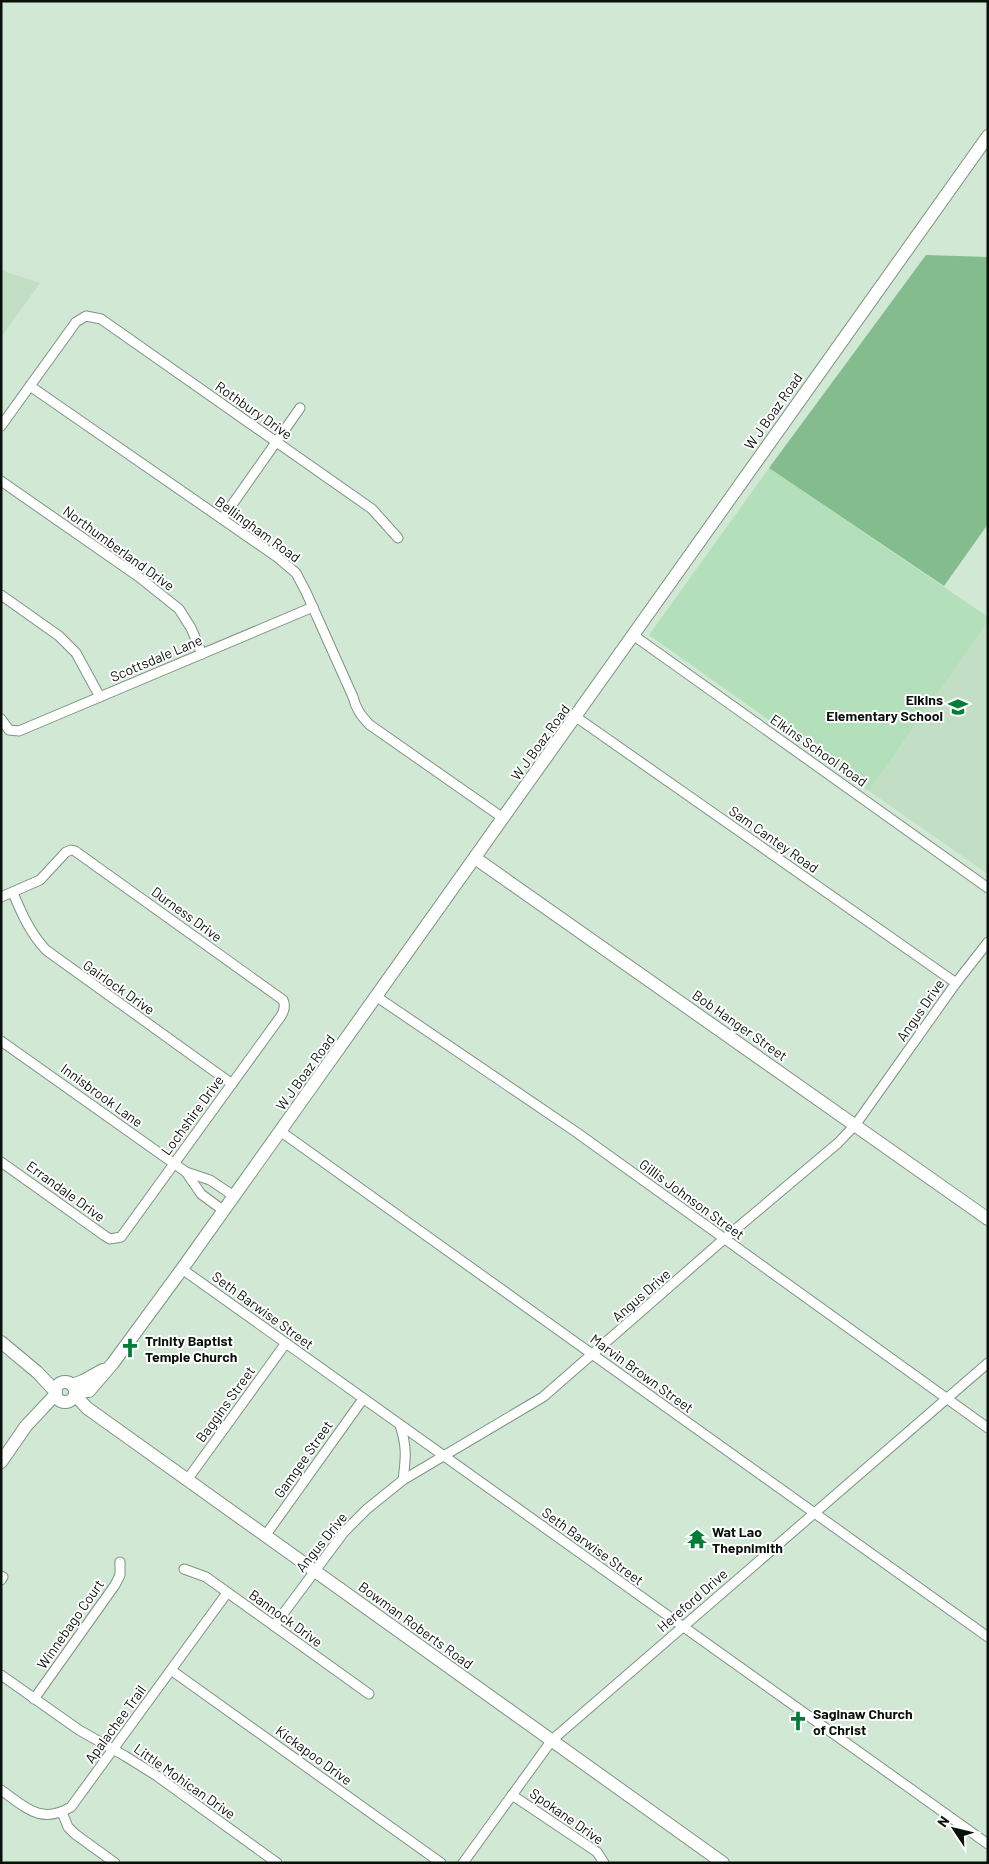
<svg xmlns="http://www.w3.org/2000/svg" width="989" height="1864" font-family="Barlow,sans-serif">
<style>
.built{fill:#c2dfc6}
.green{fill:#b4dfbb}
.forest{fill:#84bc8e}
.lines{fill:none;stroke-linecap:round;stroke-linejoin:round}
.street-casing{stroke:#7f9482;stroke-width:11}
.secondary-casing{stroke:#7f9482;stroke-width:14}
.street{stroke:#fff;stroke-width:9}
.secondary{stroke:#fff;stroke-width:12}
.labels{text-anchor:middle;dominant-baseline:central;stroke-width:4;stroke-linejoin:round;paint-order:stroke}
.street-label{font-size:14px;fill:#09110b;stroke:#fff}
.poi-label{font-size:14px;font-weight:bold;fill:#09110b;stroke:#fff;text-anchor:start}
</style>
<rect width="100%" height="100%" fill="#d1e8d5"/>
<g class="built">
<polygon points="1,270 40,283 1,337"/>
<polygon points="988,622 988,874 869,791"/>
</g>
<polygon class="green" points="769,468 988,617 988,622 869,791 649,635"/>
<polygon class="forest" points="926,255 988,257 988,524 944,586 769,468"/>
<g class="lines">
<defs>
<g id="street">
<path d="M30 386 277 557 296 573 306 592 353 697C356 709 361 716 370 725L503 818"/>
<polyline points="1,426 76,322 86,316 101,319 372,509 398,538"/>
<polyline points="1,481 139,577 179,609 191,628 202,654"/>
<polyline points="222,519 300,408"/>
<polyline points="1,595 59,636 76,653 100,697"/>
<polyline points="633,635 988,888"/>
<polyline points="576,717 956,983"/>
<polyline points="1,719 9,730 19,731 313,607"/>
<path d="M13 893C22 914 30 933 46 950L232 1084"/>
<path d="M1 897 40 880 66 852 71 850 75 851 283 1000C286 1006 284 1011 281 1016L121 1237 110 1239 105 1236 1 1162"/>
<polyline points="377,997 576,1132 988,1428"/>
<polyline points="1,1041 186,1172 210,1180 234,1196"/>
<polyline points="280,1131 988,1637"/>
<polyline points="186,1172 201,1194 224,1211"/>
<polyline points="182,1269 988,1844"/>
<path d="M400 1425C407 1447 406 1457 403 1480"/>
<polyline points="187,1480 286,1343"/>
<polyline points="265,1536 363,1399"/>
<polyline points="184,1569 206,1577 369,1694"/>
<polyline points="1,1576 3,1577 1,1580"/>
<polyline points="274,1626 344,1532 367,1509 403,1480 543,1397 724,1239 838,1143 856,1124 956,983 988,942"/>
<polyline points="171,1670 441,1863"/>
<polyline points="1,1675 79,1730 125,1756 157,1776 277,1863"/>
<polyline points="34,1699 115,1585 120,1575 120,1562"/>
<path d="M1 1790C25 1807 41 1825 71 1807L227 1593"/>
<polyline points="512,1795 597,1852 604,1863"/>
<polyline points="62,1812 68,1827 75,1834 115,1863"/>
<polyline points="463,1863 552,1740 988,1363"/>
</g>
<g id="secondary">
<polyline points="475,858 988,1219"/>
<polyline points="1,1342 37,1372 56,1392"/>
<circle cx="65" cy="1392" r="10"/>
<polyline points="72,1385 83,1381 103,1370"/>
<polyline points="75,1392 89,1391 113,1363 182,1269 988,136"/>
<polyline points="75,1395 87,1408 723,1863"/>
<polyline points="1,1462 26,1426 56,1394"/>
</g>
</defs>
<use href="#street" class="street-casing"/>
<use href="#secondary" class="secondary-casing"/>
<use href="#street" class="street"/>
<use href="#secondary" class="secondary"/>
</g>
<defs>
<symbol id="school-bare" viewBox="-9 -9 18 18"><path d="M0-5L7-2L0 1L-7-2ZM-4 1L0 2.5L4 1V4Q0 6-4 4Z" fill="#007e36" stroke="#fff" stroke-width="2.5" paint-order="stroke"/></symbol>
<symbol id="church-bare" viewBox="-9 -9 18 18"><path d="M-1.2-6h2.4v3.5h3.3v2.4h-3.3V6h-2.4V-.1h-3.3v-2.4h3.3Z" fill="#007e36" stroke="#fff" stroke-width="2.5" paint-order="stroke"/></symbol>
<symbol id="temple-bare" viewBox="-9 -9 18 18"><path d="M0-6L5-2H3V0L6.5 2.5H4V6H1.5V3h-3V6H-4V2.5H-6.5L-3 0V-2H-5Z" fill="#007e36" stroke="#fff" stroke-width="2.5" paint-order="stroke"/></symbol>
</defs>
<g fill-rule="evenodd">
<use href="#school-bare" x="944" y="693" width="28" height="28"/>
<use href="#church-bare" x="116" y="1334" width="28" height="28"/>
<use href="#temple-bare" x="683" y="1525" width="28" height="28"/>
<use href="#church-bare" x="784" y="1707" width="28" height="28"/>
</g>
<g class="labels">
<g class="street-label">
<text transform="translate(254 410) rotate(35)">Rothbury Drive</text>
<text transform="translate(773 411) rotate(-55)">W J Boaz Road</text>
<text transform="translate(258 529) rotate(36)">Bellingham Road</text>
<text transform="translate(119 548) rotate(36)">Northumberland Drive</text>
<text transform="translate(156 658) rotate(-23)">Scottsdale Lane</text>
<text transform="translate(540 742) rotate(-54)">W J Boaz Road</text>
<text transform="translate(819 750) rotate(35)">Elkins School Road</text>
<text transform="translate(774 839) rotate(35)">Sam Cantey Road</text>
<text transform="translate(187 914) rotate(36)">Durness Drive</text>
<text transform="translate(119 987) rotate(35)">Gairlock Drive</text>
<text transform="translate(920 1010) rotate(-55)">Angus Drive</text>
<text transform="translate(740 1025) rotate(35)">Bob Hanger Street</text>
<text transform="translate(305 1072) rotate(-54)">W J Boaz Road</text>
<text transform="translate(102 1095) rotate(36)">Innisbrook Lane</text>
<text transform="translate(192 1115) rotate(-54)">Lochshire Drive</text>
<text transform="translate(66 1191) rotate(36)">Errandale Drive</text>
<text transform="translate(692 1199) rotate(36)">Gillis Johnson Street</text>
<text transform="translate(641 1295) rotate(-41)">Angus Drive</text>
<text transform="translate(263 1310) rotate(36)">Seth Barwise Street</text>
<text transform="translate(642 1373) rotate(36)">Marvin Brown Street</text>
<text transform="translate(225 1404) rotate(-54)">Baggins Street</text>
<text transform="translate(303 1459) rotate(-55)">Gamgee Street</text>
<text transform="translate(321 1542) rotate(-51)">Angus Drive</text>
<text transform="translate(593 1546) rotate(36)">Seth Barwise Street</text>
<text transform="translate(692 1600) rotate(-41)">Hereford Drive</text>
<text transform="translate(286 1618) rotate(36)">Bannock Drive</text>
<text transform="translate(70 1624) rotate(-55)">Winnebago Court</text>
<text transform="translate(416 1625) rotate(36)">Bowman Roberts Road</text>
<text transform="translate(115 1724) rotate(-54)">Apalachee Trail</text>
<text transform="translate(314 1755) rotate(36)">Kickapoo Drive</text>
<text transform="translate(185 1781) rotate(35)">Little Mohican Drive</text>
<text transform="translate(567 1816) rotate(35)">Spokane Drive</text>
</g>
<g class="poi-label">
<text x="943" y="699" text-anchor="end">Elkins<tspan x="943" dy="16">Elementary School</tspan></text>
<text x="145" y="1340">Trinity Baptist<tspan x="145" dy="16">Temple Church</tspan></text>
<text x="712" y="1531">Wat Lao<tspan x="712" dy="16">Thepnimith</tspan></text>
<text x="813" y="1713">Saginaw Church<tspan x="813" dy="16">of Christ</tspan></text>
</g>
</g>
<rect width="989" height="1864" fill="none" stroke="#09110b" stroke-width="5"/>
<g transform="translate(954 1829) rotate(305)" stroke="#ffffff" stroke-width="4" paint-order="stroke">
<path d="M0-4L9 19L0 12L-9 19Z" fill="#09110b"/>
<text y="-8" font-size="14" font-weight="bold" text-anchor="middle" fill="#09110b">N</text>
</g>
</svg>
